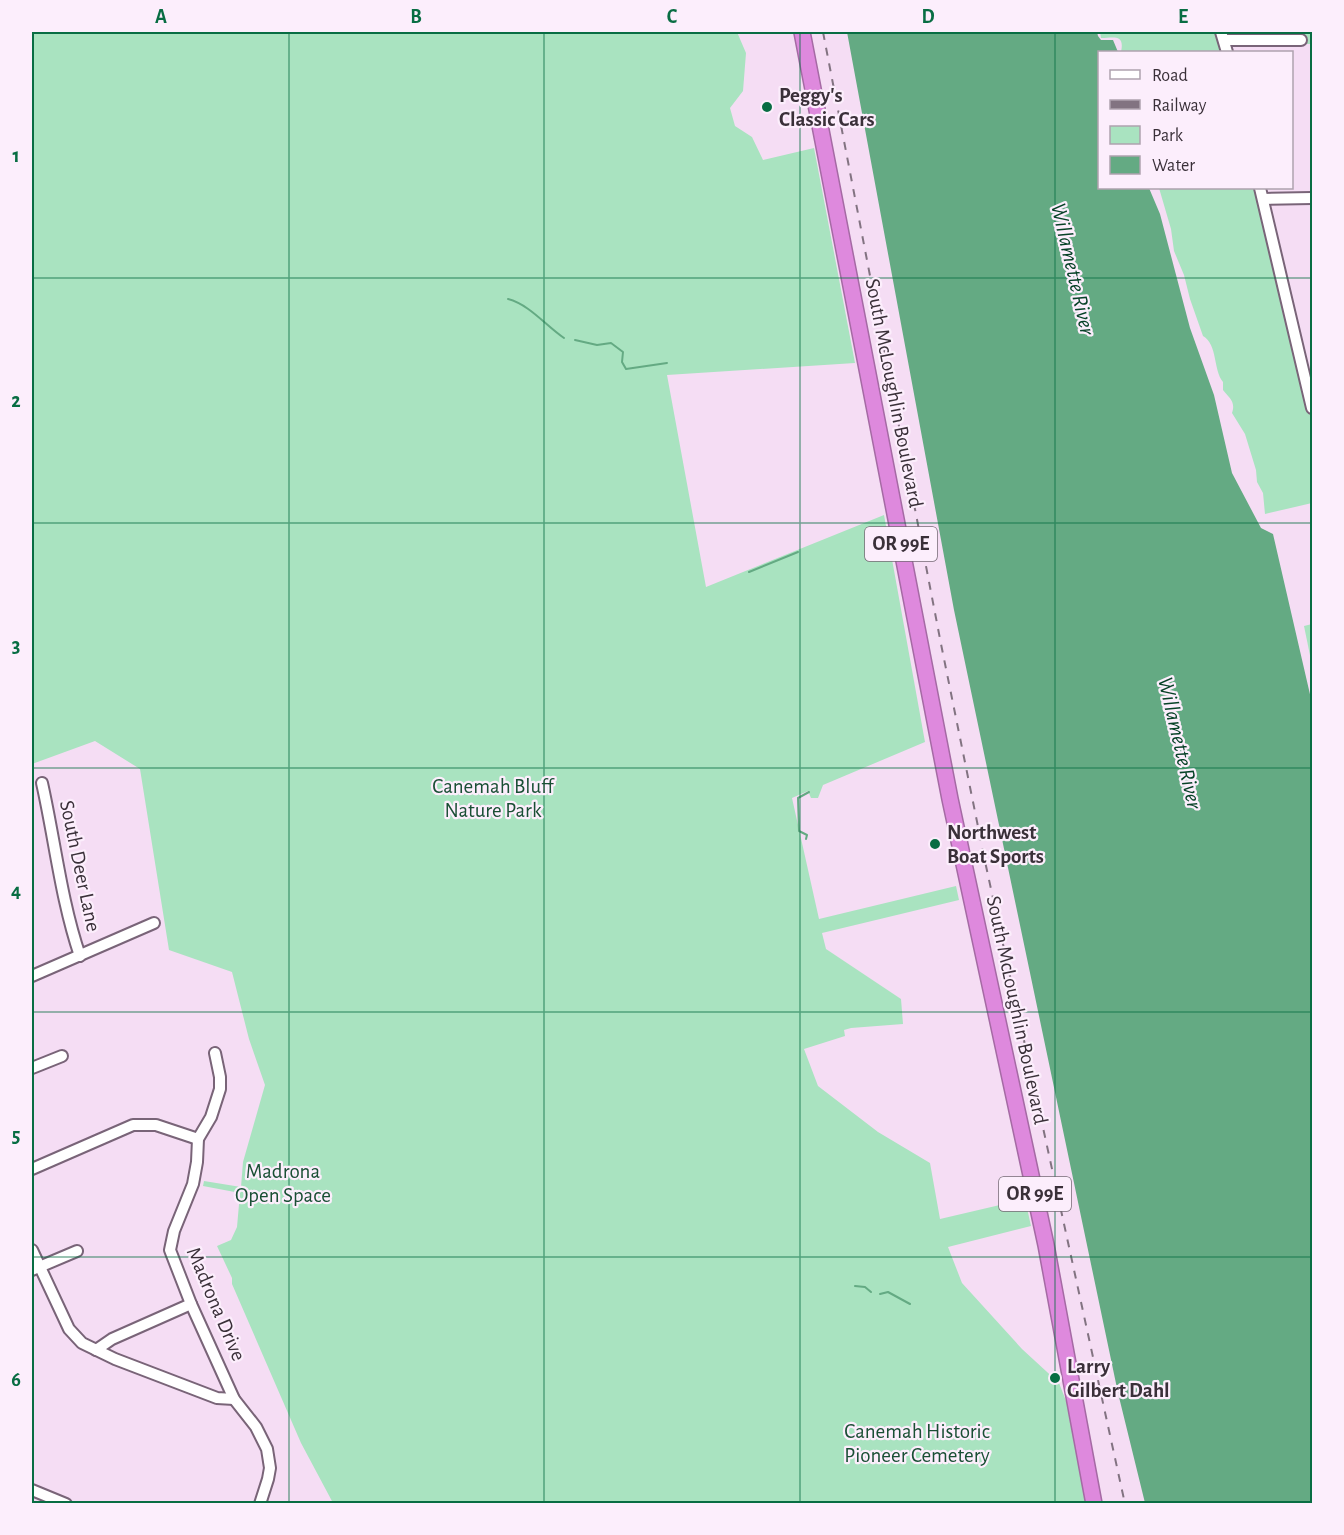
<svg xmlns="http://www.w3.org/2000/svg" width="1344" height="1535" font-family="'Alegreya Sans',sans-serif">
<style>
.green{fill:#a9e3c0}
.water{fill:#64aa83}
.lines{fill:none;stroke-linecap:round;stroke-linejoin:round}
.stream{stroke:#64aa83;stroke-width:2}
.minor-casing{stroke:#796478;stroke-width:14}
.highway-casing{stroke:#a56aa4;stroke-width:18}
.minor{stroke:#fff;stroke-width:10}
.highway{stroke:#de89dd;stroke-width:15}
.rail{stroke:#827381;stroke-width:2;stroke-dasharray:8 8;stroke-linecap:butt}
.grid{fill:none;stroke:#086d43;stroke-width:1.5;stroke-opacity:0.55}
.poi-dot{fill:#086d43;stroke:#fceefc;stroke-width:2}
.labels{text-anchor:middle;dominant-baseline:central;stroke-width:4.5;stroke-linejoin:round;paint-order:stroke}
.shield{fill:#fceefc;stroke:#746974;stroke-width:1.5}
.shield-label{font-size:20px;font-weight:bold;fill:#3a3039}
.poi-label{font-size:21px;font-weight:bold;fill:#3a3039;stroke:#fceefc;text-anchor:start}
.street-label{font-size:21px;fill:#3a3039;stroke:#fceefc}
.park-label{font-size:21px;fill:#194f34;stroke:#fceefc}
.water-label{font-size:22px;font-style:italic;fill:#074227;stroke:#fceefc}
.neatline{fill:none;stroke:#086d43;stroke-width:2}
.grid-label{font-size:20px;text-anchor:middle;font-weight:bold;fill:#086d43}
</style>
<rect width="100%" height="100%" fill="#f5ddf4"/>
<g class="green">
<polygon points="32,32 737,32 746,53 743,91 730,108 735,126 752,137 763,160 814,148 855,363 667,375 706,587 884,515 925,742 823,785 818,798 811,798 808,791 792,798 819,919 956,886 959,900 822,933 826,949 901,999 903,1024 851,1028 844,1030 845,1036 804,1049 818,1086 878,1132 930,1163 940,1219 1025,1199 1031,1226 948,1247 962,1283 1022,1349 1059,1383 1070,1411 1088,1503 333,1503 301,1443 232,1284 232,1278 217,1246 231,1240 237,1227 240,1193 203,1186 204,1181 241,1187 243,1162 265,1085 249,1039 232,972 169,950 140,769 95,741 32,764"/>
<path d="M1100 32H1312V44H1228L1223 52H1121C1125 33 1113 38 1101 38Z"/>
<path d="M1159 188H1254L1258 196 1312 423V503L1265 514 1263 493 1257 482 1256 470 1245 434 1232 413C1236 401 1229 398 1223 390V382C1213 370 1218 345 1203 336L1190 299 1184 275 1174 251 1171 229Z"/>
<polygon points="1312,624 1312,665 1304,626"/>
</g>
<polygon class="water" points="847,32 1097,32 1098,36 1101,40 1113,40 1118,52 1100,52 1100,188 1149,188 1160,214 1190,328 1214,395 1232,473 1261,528 1273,534 1312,703 1312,1503 1145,1503 1118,1393 954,610"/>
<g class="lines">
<g class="stream">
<path d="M508 299C530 305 545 325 564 338"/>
<polyline points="575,340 597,345 611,343 623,352 622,362 626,369 667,363"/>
<polyline points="749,572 798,552"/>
<polyline points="806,839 807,835 799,831 798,798 809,792"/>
<polyline points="855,1286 865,1287 871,1292"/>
<polyline points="880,1294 888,1292 910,1304"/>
</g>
<defs>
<g id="minor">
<polyline points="1221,32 1227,52"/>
<polyline points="1224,40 1301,40"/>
<polyline points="1260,188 1312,408"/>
<polyline points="1263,199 1312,198"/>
<path d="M42 783C55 841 61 900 80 956"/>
<polyline points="32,976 154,923"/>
<polyline points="215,1053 220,1077 220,1089 211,1117 198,1139 197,1162 193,1184 174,1231 170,1250 191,1304 234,1399 256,1427 267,1449 270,1468 268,1479 260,1504"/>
<polyline points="32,1068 62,1056"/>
<polyline points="32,1169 133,1125 156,1125 198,1139"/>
<polyline points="32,1250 69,1329 82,1343 115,1359 217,1398 234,1399"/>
<polyline points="32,1270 77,1251"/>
<polyline points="96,1350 112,1339 191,1304"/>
<polyline points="32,1490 66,1504"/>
</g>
<polyline id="highway" points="802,32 950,799 1046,1245 1094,1504"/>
</defs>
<use href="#minor" class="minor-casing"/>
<use href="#highway" class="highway-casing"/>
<use href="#minor" class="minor"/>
<use href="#highway" class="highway"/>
<polyline class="rail" points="823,32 941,644 986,866 1125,1504"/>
</g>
<path class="grid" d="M289 32V1504M544 32V1504M800 32V1504M1055 32V1504M32 278H1312M32 523H1312M32 768H1312M32 1012H1312M32 1257H1312"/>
<g class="poi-dot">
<circle cx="767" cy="107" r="6"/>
<circle cx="935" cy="844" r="6"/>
<circle cx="1055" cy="1378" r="6"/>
</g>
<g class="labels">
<g class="shield">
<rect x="865" y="527" width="72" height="34" rx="4.5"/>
<rect x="999" y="1177" width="72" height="34" rx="4.5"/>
</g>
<g class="shield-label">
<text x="901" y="544">OR 99E</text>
<text x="1035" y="1194">OR 99E</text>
</g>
<g class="poi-label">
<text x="779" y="95">Peggy's<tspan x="779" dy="24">Classic Cars</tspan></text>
<text x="947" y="832">Northwest<tspan x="947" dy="24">Boat Sports</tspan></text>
<text x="1067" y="1366">Larry<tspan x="1067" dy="24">Gilbert Dahl</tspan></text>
</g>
<g class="street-label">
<text transform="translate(894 393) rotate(79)">South McLoughlin Boulevard</text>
<text transform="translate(80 866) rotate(78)">South Deer Lane</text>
<text transform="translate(1017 1010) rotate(78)">South McLoughlin Boulevard</text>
<text transform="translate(216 1304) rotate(67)">Madrona Drive</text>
</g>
<g class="park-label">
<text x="493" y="786">Canemah Bluff<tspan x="493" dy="24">Nature Park</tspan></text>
<text x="283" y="1171">Madrona<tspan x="283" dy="24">Open Space</tspan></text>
<text x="917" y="1431">Canemah Historic<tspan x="917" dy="24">Pioneer Cemetery</tspan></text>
</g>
<g class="water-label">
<text transform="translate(1073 269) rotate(77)">Willamette River</text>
<text transform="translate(1180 743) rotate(77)">Willamette River</text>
</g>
</g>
<rect width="1344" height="1535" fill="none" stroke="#fceefc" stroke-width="66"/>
<rect x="1098" y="51" width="195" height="138" fill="#fceefc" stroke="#aea2ae" stroke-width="1.5"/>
<rect x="1110" y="70" width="30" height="9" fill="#ffffff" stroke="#aea2ae" stroke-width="1.5"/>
<text x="1152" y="81" font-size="18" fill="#3a3039">Road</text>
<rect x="1110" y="100" width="30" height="9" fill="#827381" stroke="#aea2ae" stroke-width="1.5"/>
<text x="1152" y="111" font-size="18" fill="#3a3039">Railway</text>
<rect x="1110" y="126" width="30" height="18" fill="#a9e3c0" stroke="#aea2ae" stroke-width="1.5"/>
<text x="1152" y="141" font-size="18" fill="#3a3039">Park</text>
<rect x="1110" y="156" width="30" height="18" fill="#64aa83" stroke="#aea2ae" stroke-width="1.5"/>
<text x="1152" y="171" font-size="18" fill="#3a3039">Water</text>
<rect x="33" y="33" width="1278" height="1469" class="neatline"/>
<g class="grid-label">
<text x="161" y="23">A</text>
<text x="416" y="23">B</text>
<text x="672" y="23">C</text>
<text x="928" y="23">D</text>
<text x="1183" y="23">E</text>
<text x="16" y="162">1</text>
<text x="16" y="407">2</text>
<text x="16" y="652">3</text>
<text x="16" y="897">4</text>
<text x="16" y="1142">5</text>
<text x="16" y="1386">6</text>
</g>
</svg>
